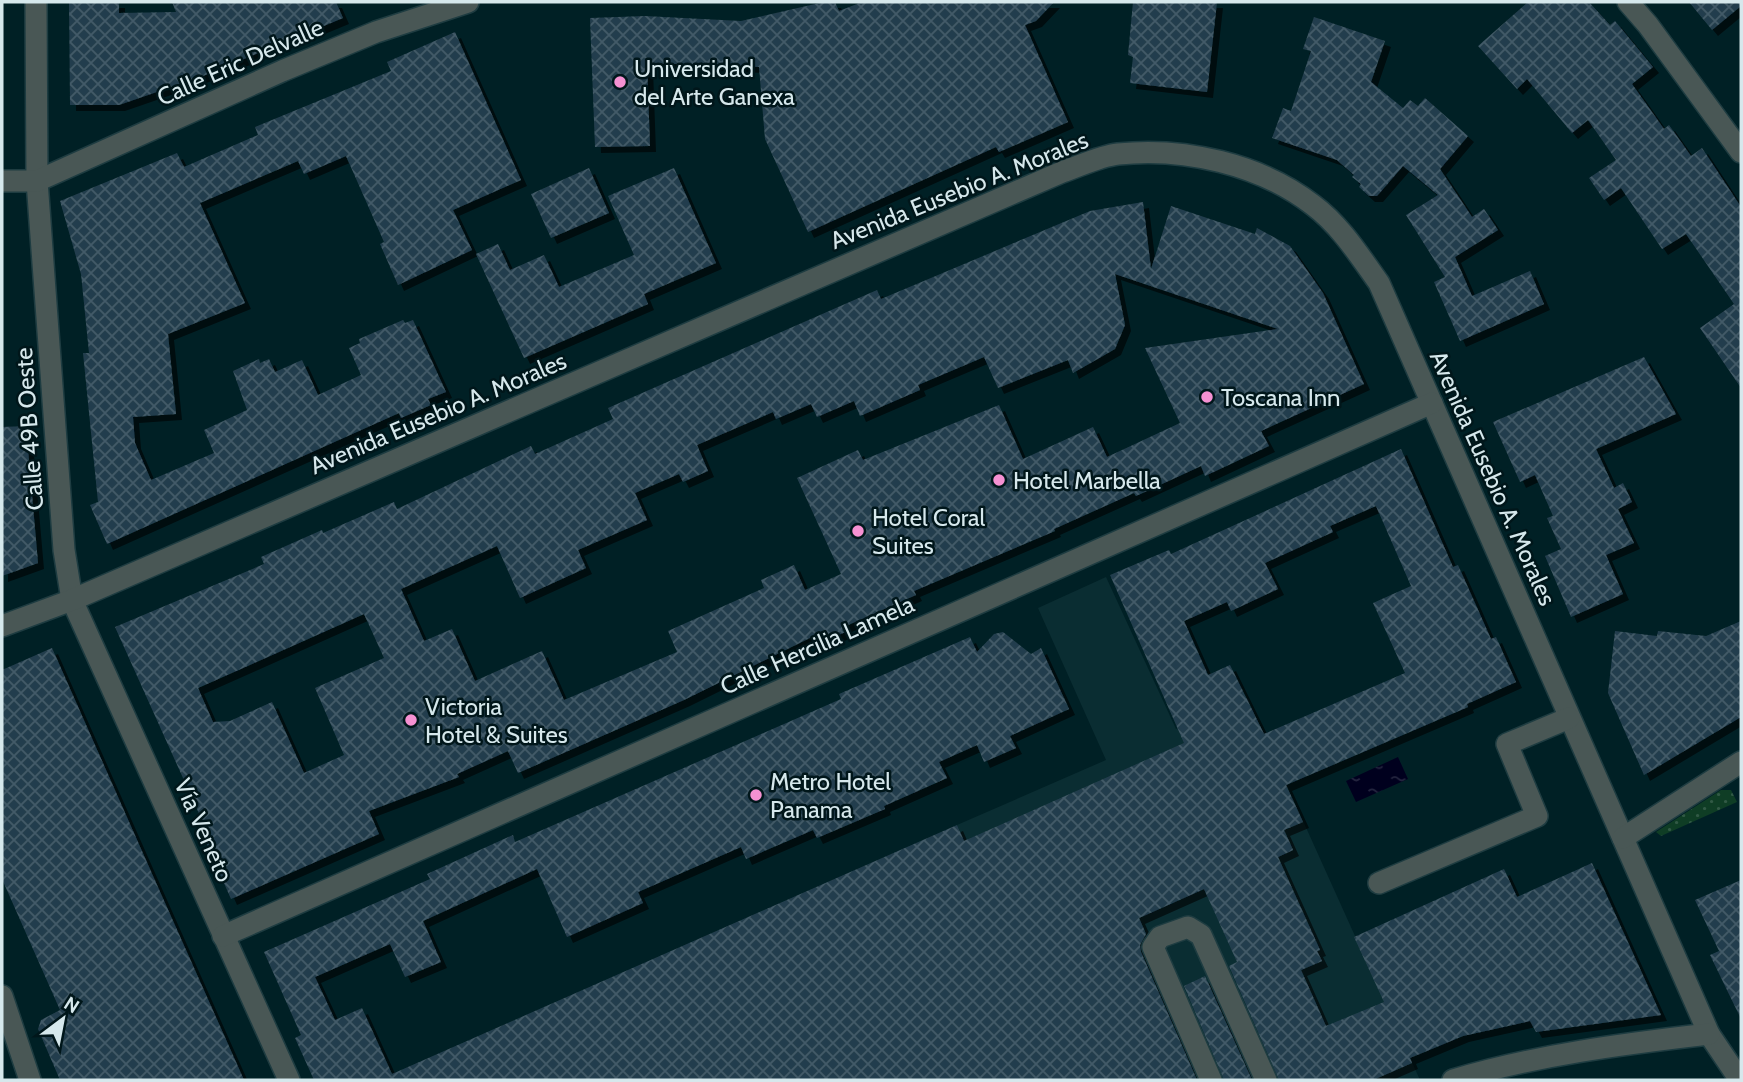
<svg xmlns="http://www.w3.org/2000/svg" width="1743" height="1082" font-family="Cabin,sans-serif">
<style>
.built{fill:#0a2d32}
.grass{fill:url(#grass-dots)}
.water{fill:url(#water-ripples)}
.building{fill:url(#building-cross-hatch);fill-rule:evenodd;filter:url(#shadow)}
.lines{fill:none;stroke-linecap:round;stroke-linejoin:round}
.minor-casing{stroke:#1e3c41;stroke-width:24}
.minor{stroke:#495755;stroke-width:21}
.poi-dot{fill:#f591d2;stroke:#00161a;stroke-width:2.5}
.labels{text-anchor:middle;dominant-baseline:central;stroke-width:5;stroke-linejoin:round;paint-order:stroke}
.street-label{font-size:24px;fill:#d6e8ec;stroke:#00161a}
.poi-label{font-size:24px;fill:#d6e8ec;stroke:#00161a;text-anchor:start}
</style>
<defs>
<pattern id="grass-dots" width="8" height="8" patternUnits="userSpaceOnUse" patternTransform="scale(1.75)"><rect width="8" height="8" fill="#0f3d25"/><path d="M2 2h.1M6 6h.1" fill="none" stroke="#315945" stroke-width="1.8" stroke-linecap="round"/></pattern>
<pattern id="water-ripples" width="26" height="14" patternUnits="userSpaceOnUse" patternTransform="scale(1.75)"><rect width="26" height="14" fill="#00001e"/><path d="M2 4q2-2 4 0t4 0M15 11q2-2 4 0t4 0" fill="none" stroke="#24253f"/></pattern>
<pattern id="building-cross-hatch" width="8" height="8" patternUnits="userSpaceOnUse" patternTransform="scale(1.75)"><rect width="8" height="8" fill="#243e4d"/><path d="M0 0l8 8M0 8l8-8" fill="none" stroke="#435a67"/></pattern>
<filter id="shadow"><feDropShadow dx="6" dy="6" stdDeviation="0" flood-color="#0009"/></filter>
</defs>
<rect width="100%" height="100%" fill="#002025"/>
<polygon class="built" points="1106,577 1176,729 1248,699 1420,1080 1072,1080 957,825 1106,760 1038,608"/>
<polygon class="grass" points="1721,790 1731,790 1737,802 1661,836 1656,832"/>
<polygon class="water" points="1398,757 1408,779 1356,802 1346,781"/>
<g class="building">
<polygon points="69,2 119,2 119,13 176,12 172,2 336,2 343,18 203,76 119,105 70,105"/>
<polygon points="824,2 835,2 839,11 862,2 1054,2 1036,21 1025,25 1068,122 999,152 996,147 808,232 765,139 759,67 647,63 650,146 595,147 590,18 645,16 741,21"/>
<polygon points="1133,2 1217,2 1207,92 1130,83 1133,57 1128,55"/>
<polygon points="1528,2 1589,2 1610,25 1615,21 1653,67 1632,84 1664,129 1669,125 1691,156 1702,148 1741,207 1741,388 1700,328 1734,304 1686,234 1662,249 1621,188 1604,200 1589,178 1616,160 1588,120 1572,133 1527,79 1517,89 1478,46"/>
<polygon points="1689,2 1741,2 1741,6 1712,30"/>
<polygon points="1314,17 1385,41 1371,82 1403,108 1410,100 1418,106 1425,98 1468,136 1440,169 1472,217 1484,209 1498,230 1455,257 1472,296 1530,271 1544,304 1460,341 1434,282 1445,277 1406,215 1438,195 1403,166 1377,196 1369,196 1359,187 1361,184 1352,177 1354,175 1337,160 1272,138 1283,108 1291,111 1311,51 1303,49"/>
<polygon points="455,32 521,180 453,210 472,250 398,285 380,244 384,242 346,156 304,174 298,161 200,203 245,303 168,334 176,414 133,417 135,443 151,480 214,453 204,430 247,410 233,371 259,359 260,363 269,359 275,372 302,360 318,395 361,375 349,348 360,343 359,339 403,320 405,323 413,320 446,392 428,399 431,405 401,418 399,413 107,544 90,505 98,502 83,353 89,353 81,274 60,201 177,153 184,167 258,135 255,127 391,71 387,62"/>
<polygon points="589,168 609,213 551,238 531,194"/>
<polygon points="674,168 716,263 644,294 648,304 524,358 476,254 498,244 510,270 544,255 559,287 634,255 608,196"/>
<path d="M1143 202 1151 269 1171 206 1255 234 1257 228 1290 246 1323 293 1364 384 1261 431 1269 446 1205 476 1201 466 1136 496 1134 493 1054 529 1055 531 914 591 916 595 846 626 848 631 822 642 818 634 684 700 518 773 508 751 457 774 459 777 369 811 379 834 231 899 196 820 201 818 115 627 264 564 261 557 322 530 323 533 394 502 397 509 531 446 535 454 613 419 608 408 877 290 881 299 1090 211ZM1115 274 1278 329 1145 348 1180 423 1107 457 1093 427 1023 459 999 405 863 460 858 450 797 478 841 574 805 590 794 565 761 580 764 588 668 631 677 652 564 700 542 651 475 681 452 629 424 641 401 589 497 546 520 598 586 568 578 550 647 520 635 493 679 474 683 482 708 471 697 445 773 412 776 419 811 404 817 417 854 401 860 416 920 390 918 385 984 357 998 388 1068 360 1073 373 1115 349 1125 325ZM364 614 384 658 315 688 344 755 304 773 272 702 230 721 213 722 198 688Z"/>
<polygon points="1644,357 1676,414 1596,449 1614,488 1623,483 1632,502 1618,509 1634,543 1606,555 1623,594 1571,617 1545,556 1561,549 1547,518 1553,516 1535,475 1520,482 1493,422"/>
<polygon points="26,426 38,563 2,576 2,427"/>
<path d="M1401 449 1453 567 1458 565 1491 639 1496 637 1516 682 1467 704 1468 707 1286 785 1303 822 1284 830 1293 850 1278 857 1320 950 1317 951 1322 961 1301 970 1326 1026 1384 1002 1354 937 1504 869 1517 897 1592 863 1661 1015 1536 1032 1530 1021 1463 1036 1410 1058 1412 1063 1373 1080H1279L1229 966 1237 962 1204 889 1139 918 1146 934 1140 945 1141 952 1197 1080H314L295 1038 301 1035 264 952 430 879 427 874 513 835 515 842 841 699 839 694 970 637 977 652 994 634 1003 632 1031 654 1041 648 1069 709 1010 736 1016 748 984 762 977 745 939 762 947 778 884 806 885 809 817 838 813 830 746 859 741 847 638 892 643 903 567 937 537 869 423 921 441 962 405 977 390 944 315 977 335 1020 362 1008 392 1074 957 825 964 841 1184 743 1110 575 1169 550 1171 554ZM1376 506 1411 586 1373 603 1405 673 1264 734 1230 665 1208 675 1184 621 1227 602 1231 611 1278 589 1265 563 1333 532 1330 526Z"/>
<polygon points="1741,621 1741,717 1644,775 1608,693 1615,631 1657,636 1658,631 1706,636"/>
<polygon points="52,648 157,885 244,1080 60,1080 38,1029 41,1020 60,1010 2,879 2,670"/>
<polygon points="1741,880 1741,1019 1710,955 1719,951 1695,900"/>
<polygon points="1205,976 1252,1080 1224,1080 1184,986"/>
</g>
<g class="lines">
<defs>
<g id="minor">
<polyline points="36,2 37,181 64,550 72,600 289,1080"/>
<polyline points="1628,2 1648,25 1741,152"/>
<polyline points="2,181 37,181 282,71 376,32 468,2"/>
<path d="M2 626 72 600 1062 172C1080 166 1100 156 1118 154 1184 147 1260 164 1313 205 1340 225 1359 255 1379 283L1709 1034 1740 1080"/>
<polyline points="1623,838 1741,762"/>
<polyline points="1379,883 1537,816 1507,744 1569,718"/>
<polyline points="223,936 1432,403"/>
<polyline points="2,996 30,1080"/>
<polyline points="1211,1080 1153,947 1160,937 1188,927 1201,935 1266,1080"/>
<path d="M1453 1080C1537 1055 1622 1044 1709 1034"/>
</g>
</defs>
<use href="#minor" class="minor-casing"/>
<use href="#minor" class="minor"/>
</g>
<g class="poi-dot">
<circle cx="620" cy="82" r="7"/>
<circle cx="1207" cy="397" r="7"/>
<circle cx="999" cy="480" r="7"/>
<circle cx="858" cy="531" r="7"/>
<circle cx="411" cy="720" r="7"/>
<circle cx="756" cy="795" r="7"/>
</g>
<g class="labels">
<g class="street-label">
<text transform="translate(240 62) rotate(-24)">Calle Eric Delvalle</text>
<text transform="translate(959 190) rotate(-22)">Avenida Eusebio A. Morales</text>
<text transform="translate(438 413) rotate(-23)">Avenida Eusebio A. Morales</text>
<text transform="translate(29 429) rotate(-94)">Calle 49B Oeste</text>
<text transform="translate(1493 478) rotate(66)">Avenida Eusebio A. Morales</text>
<text transform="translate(817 645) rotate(-24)">Calle Hercilia Lamela</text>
<text transform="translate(204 830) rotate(66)">Vía Veneto</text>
</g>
<g class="poi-label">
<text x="634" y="68">Universidad<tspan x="634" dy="28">del Arte Ganexa</tspan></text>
<text x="1221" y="397">Toscana Inn</text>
<text x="1013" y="480">Hotel Marbella</text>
<text x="872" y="517">Hotel Coral<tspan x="872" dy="28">Suites</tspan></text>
<text x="425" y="706">Victoria<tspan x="425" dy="28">Hotel &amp; Suites</tspan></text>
<text x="770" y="781">Metro Hotel<tspan x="770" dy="28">Panama</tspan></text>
</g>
</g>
<rect width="1743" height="1082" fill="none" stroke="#d6e8ec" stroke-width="7"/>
<g transform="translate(63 1019) rotate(32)" stroke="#00161a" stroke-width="5" paint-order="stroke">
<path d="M0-5L12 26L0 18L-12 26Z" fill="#d6e8ec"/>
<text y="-10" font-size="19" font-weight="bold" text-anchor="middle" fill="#d6e8ec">N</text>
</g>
</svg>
